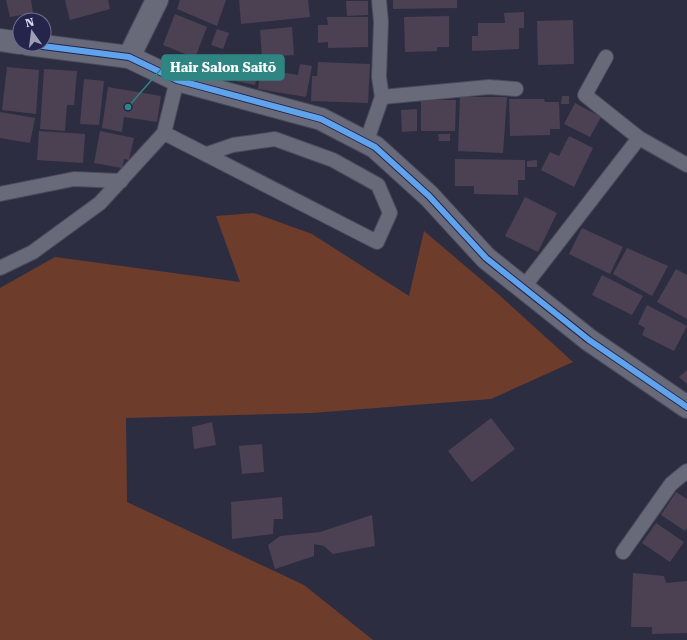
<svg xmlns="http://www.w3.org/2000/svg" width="687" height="640" font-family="'Roboto Serif',serif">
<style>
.green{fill:#6e3c2b}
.building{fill:#4c4053}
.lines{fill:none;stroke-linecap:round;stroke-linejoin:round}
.service-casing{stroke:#4a4a5c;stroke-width:16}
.minor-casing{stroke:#4a4a5c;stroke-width:24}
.tertiary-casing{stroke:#4a4a5c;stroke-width:24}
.service{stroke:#686979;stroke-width:14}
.minor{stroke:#686979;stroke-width:22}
.tertiary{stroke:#686979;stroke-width:22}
.cycleway-casing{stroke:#25244b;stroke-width:8}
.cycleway{stroke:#60a3ed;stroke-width:6}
.leader{fill:none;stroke:#2e8582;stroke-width:1.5}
.callout-dot{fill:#2e8582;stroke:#25244b;stroke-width:1.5}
.callout{fill:#2e8582;stroke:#2e8582;stroke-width:1.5}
.callout-label{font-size:13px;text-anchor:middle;font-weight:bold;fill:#fff}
</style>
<rect width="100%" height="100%" fill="#2d2d42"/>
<polygon class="green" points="254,213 312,234 409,296 424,231 497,293 573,362 491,399 312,413 126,418 127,502 304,585 373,640 0,640 0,288 55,257 240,282 216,216"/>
<g class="building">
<polygon points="6,0 31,0 33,13 10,17"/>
<polygon points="65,0 108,0 110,9 70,20"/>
<polygon points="180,0 226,0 217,26 177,9"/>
<polygon points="239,0 308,0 310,17 241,24"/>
<polygon points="393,0 457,0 457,8 393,9"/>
<polygon points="346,1 368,1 368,15 347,16"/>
<polygon points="524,12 524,28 519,28 519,49 472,51 472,36 478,36 478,23 505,23 504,13"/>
<polygon points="175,14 207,27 195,58 163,45"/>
<polygon points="449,16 449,47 437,47 437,51 405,52 404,17"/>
<polygon points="327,17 368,17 368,47 328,48 328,42 318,43 318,25 328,25"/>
<polygon points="573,20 574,64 538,65 537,21"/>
<polygon points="292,27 294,55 262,57 260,30"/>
<polygon points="217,29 229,33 223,49 211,45"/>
<polygon points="318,62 370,64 368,103 311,101 312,76 317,76"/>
<polygon points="241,64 259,69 255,85 236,81"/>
<polygon points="300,64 312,66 306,97 258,89 261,69 298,75"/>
<polygon points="7,67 39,70 36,114 2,110"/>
<polygon points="44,69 77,71 74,105 67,105 65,131 40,129"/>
<polygon points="84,79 104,81 99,125 80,124"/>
<polygon points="108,87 161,96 157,122 124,117 122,132 102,128"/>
<polygon points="562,96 569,96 569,104 561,104"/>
<polygon points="460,97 507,97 503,153 458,151"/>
<polygon points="509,99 544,99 545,102 559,102 560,129 550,129 550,135 510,136"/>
<polygon points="421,100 456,100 455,131 421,131"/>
<polygon points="575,103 601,117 590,137 564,124"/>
<polygon points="417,109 417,131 402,132 401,110"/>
<polygon points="0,112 35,118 30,143 0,138"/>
<polygon points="39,131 85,134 83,163 37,160"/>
<polygon points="100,131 134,138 129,160 124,159 122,168 94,163"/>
<polygon points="438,134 450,134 450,141 439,141"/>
<polygon points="569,136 593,148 574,187 541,170 550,152 559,156"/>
<polygon points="455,159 525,160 525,180 518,180 518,195 474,194 474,186 455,186"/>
<polygon points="537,160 537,167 527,167 527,161"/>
<polygon points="525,197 557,213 538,252 505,236"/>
<polygon points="582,228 623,247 610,274 569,254"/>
<polygon points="627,248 668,266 652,296 613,274"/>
<polygon points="676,269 687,275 687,319 657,302"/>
<polygon points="602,275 643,296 632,315 592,295"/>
<polygon points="647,305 687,326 674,351 642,335 645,328 638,324"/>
<polygon points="687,370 687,384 679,377"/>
<polygon points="491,418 515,449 472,482 448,451"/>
<polygon points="212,422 216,445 194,449 192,427"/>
<polygon points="262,444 264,472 242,474 239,446"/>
<polygon points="676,492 687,499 687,528 685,531 661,515"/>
<polygon points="282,497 283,519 274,519 273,534 232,539 231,502"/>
<polygon points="372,515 375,546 333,554 324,546 314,544 314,556 275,569 268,545 280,536 320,532"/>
<polygon points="656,523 684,542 670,562 642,543"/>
<polygon points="633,573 664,576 666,583 687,581 687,633 652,634 652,627 631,627"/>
</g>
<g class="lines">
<defs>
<g id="service">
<polyline points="379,0 381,22 379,77 382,97 489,87 516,89"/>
<polyline points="606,57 585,95 639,138"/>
<polyline points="177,80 164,133 377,242 390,213 378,185 333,160 275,139 233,145 207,154"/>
<polyline points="366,143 382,97"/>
<polyline points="0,194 74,179 121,181"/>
<polyline points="0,268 33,252 100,203 164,133"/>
<polyline points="523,288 639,138 687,165"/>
<polyline points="623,552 671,484 687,471"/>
</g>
<polyline id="minor" points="129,57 177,80 321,119 375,147 429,196 486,258 589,340 687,407"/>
<g id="tertiary">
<polyline points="0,40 20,43"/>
<polyline points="27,44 129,57 157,0"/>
</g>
</defs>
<use href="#service" class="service-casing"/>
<use href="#minor" class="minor-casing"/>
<use href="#tertiary" class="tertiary-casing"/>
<use href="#service" class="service"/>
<use href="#minor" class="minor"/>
<use href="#tertiary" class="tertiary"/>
<defs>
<polyline id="cycleway" points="27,44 129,57 177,80 321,119 375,147 429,196 486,258 589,340 687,407"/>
</defs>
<use href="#cycleway" class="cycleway-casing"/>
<use href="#cycleway" class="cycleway"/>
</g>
<path class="leader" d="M128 107L162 68"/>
<circle class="callout-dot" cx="128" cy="107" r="4"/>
<rect class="callout" x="162" y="55" width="122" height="25" rx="4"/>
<g class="callout-label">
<text x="223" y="72">Hair Salon Saitō</text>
</g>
<g transform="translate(32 32) rotate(346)"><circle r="19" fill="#25244b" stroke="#6e6e8f"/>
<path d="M0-3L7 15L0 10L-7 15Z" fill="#9e9fb7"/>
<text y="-6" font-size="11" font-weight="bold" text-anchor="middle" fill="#dbddf6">N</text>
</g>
</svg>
